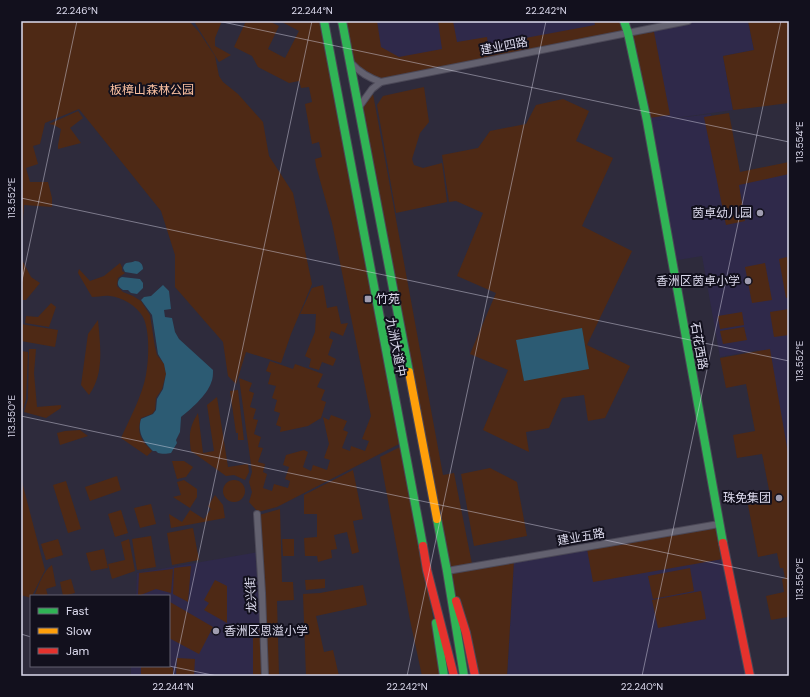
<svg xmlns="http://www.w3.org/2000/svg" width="810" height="697" font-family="'DM Sans','Noto Sans SC',sans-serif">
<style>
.built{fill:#2f294a}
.green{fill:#4e2915}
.water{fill:#2c5b73}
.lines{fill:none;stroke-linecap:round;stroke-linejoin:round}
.street-casing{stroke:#4b4857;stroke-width:8}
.fast-casing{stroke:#4b4857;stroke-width:10}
.slow-casing{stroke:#4b4857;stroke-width:10}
.jam-casing{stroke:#4b4857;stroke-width:10}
.street{stroke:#63616f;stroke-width:6}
.fast{stroke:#30b455;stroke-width:8}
.slow{stroke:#ff9f0a;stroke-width:8}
.jam{stroke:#e5322d;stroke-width:8}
.ticks{fill:none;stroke:#dddbee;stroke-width:1;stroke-opacity:0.45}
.poi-dot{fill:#a09db0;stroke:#12101d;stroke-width:1.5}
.labels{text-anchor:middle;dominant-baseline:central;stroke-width:4;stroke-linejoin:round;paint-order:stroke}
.street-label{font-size:12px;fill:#dddbee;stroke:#12101d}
.park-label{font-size:12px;fill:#fbc1a1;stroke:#12101d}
.poi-label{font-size:12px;fill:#dddbee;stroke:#12101d;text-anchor:end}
.neatline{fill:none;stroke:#dddbee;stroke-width:1.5}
.ticks-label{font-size:10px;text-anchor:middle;fill:#dddbee}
</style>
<rect width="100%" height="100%" fill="#2e2b3c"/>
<g class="built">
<polygon points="343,21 624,21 381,81"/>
<polygon points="692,21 748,21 754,50 723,56 733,110 653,121 711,114 725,186 789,172 789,518 787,518 758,350 720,357 702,256 672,261 629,33"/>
<polygon points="718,525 749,676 507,676 514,560"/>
<polygon points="259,552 264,676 131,676 131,666 169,666 169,596 136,596 137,573"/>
</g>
<g class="green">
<polygon points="21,21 189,21 199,32 215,56 219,76 223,82 238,94 263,122 269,156 293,193 312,284 291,334 281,363 246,352 236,384 228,376 223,342 175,287 175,255 161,211 79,109 45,123 40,144 33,146 38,164 26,168 30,182 48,182 52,198 52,207 24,205 21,243"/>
<polygon points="196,21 222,21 215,38 215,46 231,55 219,62 195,23"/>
<polygon points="246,21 269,21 279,26 268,49 285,58 299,31 282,22 282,21 323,21 401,443 277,507 258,512 249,502 252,492 249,482 252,472 239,378 252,383 249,391 254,393 250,407 256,409 253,419 258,420 254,434 261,437 258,447 263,448 258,462 265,464 263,472 267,474 263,488 272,491 274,484 288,488 290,481 285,479 289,467 283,465 286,455 304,450 308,452 303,467 311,471 313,465 327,470 330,460 324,458 329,444 323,417 329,420 331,415 347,421 343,430 348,432 342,448 350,451 351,446 365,451 369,441 362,439 371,416 332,223 316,166 315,159 322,157 319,142 312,144 305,104 312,102 309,87 301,88 299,81 289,83 258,67 252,56 234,47"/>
<polygon points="344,21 377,21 381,47 399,57 442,49 438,21 453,21 457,42 487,37 488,45 595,25 594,21 621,21 624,31 382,80 369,76 351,61"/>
<polygon points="748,21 789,21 789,103 733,110 723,56 754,50"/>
<polygon points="654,32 670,115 649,118 632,35"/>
<polygon points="424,87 429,122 420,133 412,159 414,165 423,168 442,163 447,202 396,213 377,105 383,96"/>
<polygon points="373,94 443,475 454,473 472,564 450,569 361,107"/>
<polygon points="563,99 589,111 576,141 613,158 582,226 632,251 587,345 630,366 605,418 588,421 584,395 562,398 549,428 526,432 529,452 483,430 508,370 470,354 496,293 457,276 483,213 456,201 449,202 442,155 478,148 490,131 526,124 536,105"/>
<polygon points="78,111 83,118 70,128 81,143 58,149 58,145 61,129 54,125 49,124"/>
<polygon points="729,113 740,172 789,162 789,174 739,185 745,221 726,225 704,117"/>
<polygon points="787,257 789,266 789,297 786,298 779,259"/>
<polygon points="22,260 31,277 40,283 26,300 21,300"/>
<path d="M120 263 122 267V271L125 273 118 278 117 286 123 292 133 296 141 301 150 315 155 347 157 355 164 364 166 374 162 389 156 398 155 410 152 414 141 418C136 434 142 441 152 451L147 456 121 438C130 418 142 396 146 375 149 359 150 331 143 317 137 306 122 297 110 296 104 295 98 297 92 297L78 273 79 269 90 281 104 276Z"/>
<polygon points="765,263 772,300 752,303 745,267"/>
<polygon points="323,285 327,308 337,306 341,324 348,323 343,336 331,331 329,338 333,340 328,355 336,359 333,366 322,362 319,370 309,367 311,359 305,356 315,332 316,314 300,314 312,288"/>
<polygon points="51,303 56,307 49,327 25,323 26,316 38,317"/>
<polygon points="789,309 789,335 774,337 770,312"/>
<polygon points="742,312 744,325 720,329 718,316"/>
<path d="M98 320C100 345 105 373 89 395L81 385 88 334Z"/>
<polygon points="21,324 58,330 55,347 21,341"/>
<polygon points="744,327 747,340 723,344 720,331"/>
<polygon points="29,349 36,349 34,373 37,407 61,405 61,408 46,418 24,412 28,399"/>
<polygon points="770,349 789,459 789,618 788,617 771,620 766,596 784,592 782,579 785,578 783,568 780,568 777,553 758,557 748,505 771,500 762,454 737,458 733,435 755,431 746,384 726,388 720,358"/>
<polygon points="21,351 28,352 26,399 21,417"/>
<polygon points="270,361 293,369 295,364 323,374 317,387 325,390 321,400 326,402 321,418 308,426 280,432 281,427 276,425 280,413 274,411 277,400 272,398 276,386 268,384 271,373 266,371"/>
<polygon points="238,390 244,440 238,440 238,433 236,433 230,391"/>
<path d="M217 397 228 467 248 464 249 472 245 480 234 475 226 476 191 451C189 434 189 428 198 413L203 453 214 451 207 405Z"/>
<polygon points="80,430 88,436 60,445 57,433 65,431"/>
<polygon points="402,446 426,572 442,676 422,676 410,620 380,457"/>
<polygon points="172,461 184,461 193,467 186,477 177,479"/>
<polygon points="490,468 517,482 527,536 474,546 461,474"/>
<polygon points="353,470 363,519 353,521 359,552 352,554 347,532 334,535 337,549 331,550 332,558 318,562 317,556 305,556 304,538 317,537 317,514 304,514 304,495"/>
<polygon points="117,476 121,490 90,501 85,487"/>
<polygon points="21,478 45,570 31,598 21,595"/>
<polygon points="184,480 197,489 197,497 190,508 173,497 181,495 177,482"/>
<circle cx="234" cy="491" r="11"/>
<polygon points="66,481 81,529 68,533 53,485"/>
<polygon points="215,495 223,505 225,518 171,528 169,514 182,522 190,510 204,519 211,509 208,506"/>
<polygon points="151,504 156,524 140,528 134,508"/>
<polygon points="280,509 282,582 293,582 294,600 277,601 279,676 267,676 259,515"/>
<polygon points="121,510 128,533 115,537 108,514"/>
<polygon points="193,528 199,560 172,565 167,533"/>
<polygon points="717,528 723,559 593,582 587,549"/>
<polygon points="151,536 156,567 137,570 132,539"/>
<polygon points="58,539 63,555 46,560 41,544"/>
<polygon points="129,539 135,571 112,579 108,564 125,560 121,542"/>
<polygon points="282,539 294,539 294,556 283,556"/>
<polygon points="104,549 108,568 91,571 86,553"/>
<polygon points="514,560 507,676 475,676 447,571"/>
<path d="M52 565 56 586 46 589 48 596 35 594C39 585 43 571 52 565Z"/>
<polygon points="191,566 188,602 173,594 174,568"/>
<polygon points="690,568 694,591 653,599 648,576"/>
<polygon points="173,569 171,593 156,589 138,596 139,573"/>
<polygon points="71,579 75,593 63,596 60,582"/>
<polygon points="325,579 325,588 306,590 305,580"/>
<polygon points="215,580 227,586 227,623 204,610 209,603 204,600"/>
<polygon points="363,585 367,605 316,616 324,652 333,650 339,676 306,676 303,594 320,593"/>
<polygon points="701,591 706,619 658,628 652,600"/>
<polygon points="170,602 213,627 199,654 169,638"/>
<polygon points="261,630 263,676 253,676 253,631"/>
<polygon points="177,658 195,659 194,676 176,676"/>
<polygon points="141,666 169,666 173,668 173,676 141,676"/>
</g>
<g class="water">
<path d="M135 261C140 261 143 264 143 269L137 274 125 272 123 268C125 260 130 264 135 261Z"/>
<path d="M122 277 140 279 143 283V288L137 294 131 293 128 290H123C118 287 116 283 120 278Z"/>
<path d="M163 285 169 291 171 309 164 310 165 317 172 318 175 332 179 339 213 370C213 374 213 379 211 383 207 395 190 410 181 417L180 432 176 440 177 443 171 453C167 454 161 454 158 453L156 451H153C144 442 137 433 141 419L153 414 156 410 157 399 163 389 166 374 164 364 158 354 152 315 141 300 144 297 151 296Z"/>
<polygon points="582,328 589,369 524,381 516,340"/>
</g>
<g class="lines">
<defs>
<g id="street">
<path d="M351 63C360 73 369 78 381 82"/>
<polyline points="359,107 372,89 381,82 688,21"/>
<polyline points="257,514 262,593 265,676"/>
<polyline points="447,571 719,524"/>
</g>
<g id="fast">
<polyline points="324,21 423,546"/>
<polyline points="342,21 409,372"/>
<polyline points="624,21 628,33 647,121 723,543"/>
<polyline points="437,519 447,571 464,676"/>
<polyline points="436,623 444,676"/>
</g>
<polyline id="slow" points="409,372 437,519"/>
<g id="jam">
<polyline points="723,543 750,676"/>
<polyline points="423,546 427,570 454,676"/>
<polyline points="456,601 466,633 475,676"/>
</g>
</defs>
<use href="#street" class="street-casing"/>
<use href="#fast" class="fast-casing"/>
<use href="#slow" class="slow-casing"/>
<use href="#jam" class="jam-casing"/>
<use href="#street" class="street"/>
<use href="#fast" class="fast"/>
<use href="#slow" class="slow"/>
<use href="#jam" class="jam"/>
</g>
<path class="ticks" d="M218 21 789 142M21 198 789 361M21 285 77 21M21 416 789 579M21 634 31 637M169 666 217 676M173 676 312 21M407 676 546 21M642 676 781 21"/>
<g class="poi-dot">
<circle cx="760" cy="213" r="4"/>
<circle cx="748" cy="281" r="4"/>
<rect x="364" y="295" width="8" height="8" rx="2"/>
<circle cx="779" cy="498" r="4"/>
<circle cx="216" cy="631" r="4"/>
</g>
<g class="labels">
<g class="street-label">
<text transform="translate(504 46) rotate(-11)">建业四路</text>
<text transform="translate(699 346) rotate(80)">石花西路</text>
<text transform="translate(396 347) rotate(79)">九洲大道中</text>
<text transform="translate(581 537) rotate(-10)">建业五路</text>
<text transform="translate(251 595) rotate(-93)">龙兴街</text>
</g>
<g class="park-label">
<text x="152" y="90">板樟山森林公园</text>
</g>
<g class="poi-label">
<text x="752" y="213">茵卓幼儿园</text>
<text x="740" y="281">香洲区茵卓小学</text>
<text x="376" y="299" text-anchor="start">竹苑</text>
<text x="771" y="498">珠免集团</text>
<text x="224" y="631" text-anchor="start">香洲区恩溢小学</text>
</g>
</g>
<rect width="810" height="697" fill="none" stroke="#12101d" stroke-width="44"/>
<rect x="30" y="595" width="140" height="72" fill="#12101d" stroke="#636171"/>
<rect x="38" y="608" width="20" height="6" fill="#30b455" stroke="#636171"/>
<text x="66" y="615" font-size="12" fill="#dddbee">Fast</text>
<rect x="38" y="628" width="20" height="6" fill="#ff9f0a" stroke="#636171"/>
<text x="66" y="635" font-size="12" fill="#dddbee">Slow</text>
<rect x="38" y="648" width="20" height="6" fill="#e5322d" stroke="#636171"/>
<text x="66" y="655" font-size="12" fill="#dddbee">Jam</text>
<rect x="22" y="22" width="766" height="653" class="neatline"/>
<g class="ticks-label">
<text x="77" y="14">22.246°N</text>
<text x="312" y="14">22.244°N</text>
<text x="546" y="14">22.242°N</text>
<text transform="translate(799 142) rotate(-90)" y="4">113.554°E</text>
<text transform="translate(11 198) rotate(-90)" y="4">113.552°E</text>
<text transform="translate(799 361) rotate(-90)" y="4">113.552°E</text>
<text transform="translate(11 416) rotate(-90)" y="4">113.550°E</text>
<text transform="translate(799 579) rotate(-90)" y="4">113.550°E</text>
<text x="173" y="690">22.244°N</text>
<text x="407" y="690">22.242°N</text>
<text x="642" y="690">22.240°N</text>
</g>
</svg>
